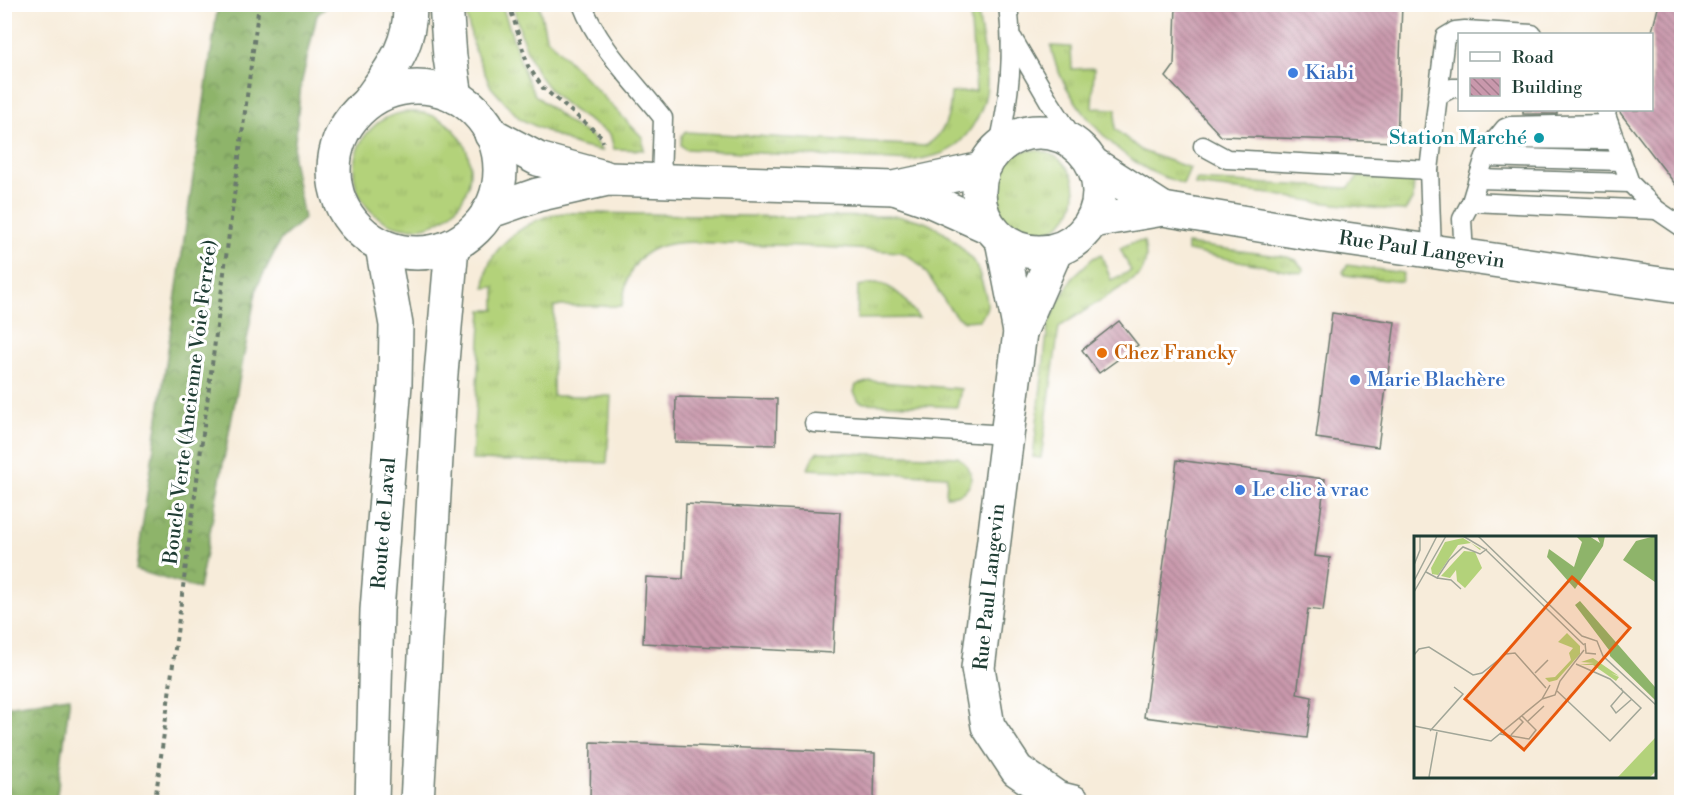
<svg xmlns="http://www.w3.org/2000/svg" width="1686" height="807" font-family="'Libre Bodoni',serif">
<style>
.grass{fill:url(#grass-tufts);stroke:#698857;stroke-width:1.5}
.forest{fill:url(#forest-crowns);stroke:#56784f;stroke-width:1.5}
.building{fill:url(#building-back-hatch)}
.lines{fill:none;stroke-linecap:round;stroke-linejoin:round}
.lane-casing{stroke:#6b7a6e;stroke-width:21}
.street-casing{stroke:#6b7a6e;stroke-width:36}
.secondary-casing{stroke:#6b7a6e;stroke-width:36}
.path{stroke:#6b7a6e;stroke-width:4;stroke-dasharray:4.5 4.5;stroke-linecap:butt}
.lane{stroke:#fff;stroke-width:18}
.street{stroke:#fff;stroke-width:33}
.secondary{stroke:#fff;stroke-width:33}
.shop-dot{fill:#3f7fe0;stroke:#fff;stroke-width:2}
.culture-dot{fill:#0f9aa8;stroke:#fff;stroke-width:2}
.food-dot{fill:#e8710a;stroke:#fff;stroke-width:2}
.labels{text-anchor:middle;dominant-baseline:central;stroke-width:6;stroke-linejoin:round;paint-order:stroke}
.shop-label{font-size:20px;fill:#366cbe;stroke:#fff;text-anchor:start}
.culture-label{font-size:20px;fill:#0d838f;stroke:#fff;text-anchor:end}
.street-label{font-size:20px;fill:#1f3d34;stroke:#fff}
.food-label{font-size:20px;fill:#c56008;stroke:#fff;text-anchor:start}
.inset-road{fill:none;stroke:#a1a698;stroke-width:1.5}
.view{fill:#e8590c;fill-opacity:0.15;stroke:#e8590c;stroke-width:3}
.inset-edge{fill:none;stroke:#1f3d34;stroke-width:3}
</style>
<defs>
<pattern id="grass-tufts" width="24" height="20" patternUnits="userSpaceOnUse" patternTransform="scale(1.5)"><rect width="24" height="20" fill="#b3d27a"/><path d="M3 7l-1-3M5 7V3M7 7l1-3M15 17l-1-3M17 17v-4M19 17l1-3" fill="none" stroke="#9ab56a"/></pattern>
<pattern id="forest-crowns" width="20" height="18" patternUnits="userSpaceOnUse" patternTransform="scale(1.5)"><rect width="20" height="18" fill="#8eb46a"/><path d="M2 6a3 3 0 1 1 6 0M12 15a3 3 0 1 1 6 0" fill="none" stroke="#739458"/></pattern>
<pattern id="building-back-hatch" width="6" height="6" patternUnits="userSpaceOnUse" patternTransform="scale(1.5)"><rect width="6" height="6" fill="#c998ac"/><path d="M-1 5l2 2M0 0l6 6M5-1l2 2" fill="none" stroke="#a37d8d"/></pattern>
</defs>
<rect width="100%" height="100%" fill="#fff"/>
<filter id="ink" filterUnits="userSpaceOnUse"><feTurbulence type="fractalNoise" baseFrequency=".0167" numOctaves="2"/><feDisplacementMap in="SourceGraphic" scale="12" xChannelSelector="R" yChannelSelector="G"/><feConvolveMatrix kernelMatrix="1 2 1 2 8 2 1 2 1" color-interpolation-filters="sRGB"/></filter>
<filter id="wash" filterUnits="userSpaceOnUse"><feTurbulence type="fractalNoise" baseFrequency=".008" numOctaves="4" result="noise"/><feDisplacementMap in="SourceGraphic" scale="24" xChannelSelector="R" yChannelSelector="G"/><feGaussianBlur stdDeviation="1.35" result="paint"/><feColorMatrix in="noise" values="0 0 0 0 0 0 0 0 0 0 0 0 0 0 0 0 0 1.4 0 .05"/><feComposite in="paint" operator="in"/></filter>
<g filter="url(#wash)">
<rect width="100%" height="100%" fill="#f7ecda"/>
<g class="grass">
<polygon points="454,5 502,5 525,75 534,94 570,124 591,136 602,151 578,146 520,119 491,87 475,51 465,10"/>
<path d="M513 5H539L546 37 642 137 644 150 614 149 610 134C589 121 563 106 547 86 528 64 520 32 513 5Z"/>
<path d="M944 5H977C980 30 987 57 987 83 987 105 972 133 954 147 942 156 925 158 910 161L685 149 681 145 682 135 686 132 925 146C946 134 950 115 951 93L976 91 970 11 945 13Z"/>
<path d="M1051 46 1071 47 1072 69 1094 68 1092 108 1116 109 1115 129 1142 151 1190 168 1183 184C1170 179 1156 175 1145 168 1105 145 1059 92 1051 46Z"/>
<circle cx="412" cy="170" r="58"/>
<circle cx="1033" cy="192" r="42"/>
<polygon points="1358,177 1410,178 1414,180 1413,198 1405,211 1401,211 1318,202 1271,194 1195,185 1196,180 1348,188"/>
<path d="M594 213 795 217 897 216C908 218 919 219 929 224 946 232 965 249 975 264 979 270 981 279 983 286 988 301 990 309 979 320L965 321 957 317C937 297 929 262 900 252 844 248 787 245 731 244 705 243 673 238 650 251 630 262 625 285 622 306H554L553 396H611L607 463 472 460 482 310H495V287L485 288C486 278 486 268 491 260 503 238 532 219 556 214 568 212 582 213 594 213Z"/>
<path d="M1144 241C1147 255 1147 264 1139 276L1059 327 1041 458 1033 457 1048 325 1059 300 1074 276 1093 258 1101 254 1111 280 1131 271 1120 248 1131 243Z"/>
<polygon points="1187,244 1287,257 1296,260 1304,270 1301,273 1187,251"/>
<polygon points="1347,265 1403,273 1402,282 1345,275 1343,272"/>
<path d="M877 283C898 287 907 303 919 318L857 319 858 286Z"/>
<polygon points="870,381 961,389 957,407 864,403 859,401 854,392 856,385"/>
<path d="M818 452 958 457C979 473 974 496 946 496L947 476 808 469 813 457Z"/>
</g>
<g class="forest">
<polygon points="218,5 329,5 317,15 301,85 293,159 304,219 281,239 257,287 199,589 136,570"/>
<polygon points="70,697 56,802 5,802 5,706"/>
</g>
<g id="blocks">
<g class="building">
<polygon points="1176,4 1402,4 1397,142 1221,136 1166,77 1174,66"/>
<polygon points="1659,4 1682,8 1682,193 1618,110 1652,110 1652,31"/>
<rect x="1523" y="110" width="34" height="4"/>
<polygon points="1332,313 1395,322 1378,447 1316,438"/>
<polygon points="1119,321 1138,345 1099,373 1082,350"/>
<polygon points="676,397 777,399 776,445 675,442"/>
<polygon points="1177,460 1325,479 1315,556 1330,558 1323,611 1308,609 1297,694 1312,697 1307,738 1144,717"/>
<polygon points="686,504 840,512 833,653 643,643 646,577 683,579"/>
<polygon points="591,742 875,753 874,802 590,802"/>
</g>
</g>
</g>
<g filter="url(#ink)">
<use href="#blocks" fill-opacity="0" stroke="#6b7a6e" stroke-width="1.5"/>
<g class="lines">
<defs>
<g id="lane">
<path d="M582 4C598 47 635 82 663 118L661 180"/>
<polyline points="1013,39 1049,101 1077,144"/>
<polyline points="1437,96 1452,88 1460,88"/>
<polyline points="1607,110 1606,115 1630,183 1657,210 1682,227"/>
<polyline points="1496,139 1505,128 1510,126 1609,124"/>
<path d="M999 145C1010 95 1014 56 1008 4"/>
<polyline points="1203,146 1227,159 1429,170"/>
<polyline points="1485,157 1496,139 1615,140"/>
<polyline points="1478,179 1485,157 1622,161"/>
<polyline points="1471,202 1478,179 1630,183"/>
<polyline points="1432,251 1429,170 1445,37 1455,31 1465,30 1532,34"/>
<polyline points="1464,256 1462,219 1471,202 1657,210"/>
<polyline points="814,423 1007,435"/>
</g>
<g id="street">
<circle cx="1039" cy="192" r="60"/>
<polyline points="491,134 538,159 604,177"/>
<polyline points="1093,164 1163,209"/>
<polyline points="894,188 929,200 989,227"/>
<polyline points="488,212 537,195 608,179 894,188 982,169"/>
<path id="s1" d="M1092 221 1163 209 1325 236 1682 287"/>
<polyline points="1002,240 1020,332 978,668 988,726 1017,770 1057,798 1073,802"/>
<polyline points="1020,332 1056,250"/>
</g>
<g id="secondary">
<polyline points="446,4 450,57 456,97"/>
<circle cx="417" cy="170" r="83"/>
<path d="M368 102C391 69 411 47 410 4"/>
<path id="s2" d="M372 802 377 610 395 384 396 325 382 246"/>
<polyline points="417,802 440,385 452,246"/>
</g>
</defs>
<use href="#lane" class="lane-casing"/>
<use href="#street" class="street-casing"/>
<use href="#secondary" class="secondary-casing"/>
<g class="path">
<polyline points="509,4 528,66 543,88 601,136 603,142"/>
<polyline points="155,802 259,4"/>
</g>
<use href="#lane" class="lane"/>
<use href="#street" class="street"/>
<use href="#secondary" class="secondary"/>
</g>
</g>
<g class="shop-dot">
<circle cx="1293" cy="73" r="6"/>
<circle cx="1355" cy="380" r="6"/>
<circle cx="1240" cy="490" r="6"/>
</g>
<circle class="culture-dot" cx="1539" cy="138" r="6"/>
<circle class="food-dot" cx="1102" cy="353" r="6"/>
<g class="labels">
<g class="shop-label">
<text x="1305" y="73">Kiabi</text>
<text x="1367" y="380">Marie Blachère</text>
<text x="1252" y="490">Le clic à vrac</text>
</g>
<g class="culture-label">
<text x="1527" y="138">Station Marché</text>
</g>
<g class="street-label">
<text stroke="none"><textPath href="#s1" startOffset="334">Rue Paul Langevin</textPath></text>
<text transform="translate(191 402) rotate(-83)">Boucle Verte (Ancienne Voie Ferrée)</text>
<text stroke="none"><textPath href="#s2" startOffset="279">Route de Laval</textPath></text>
<text transform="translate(990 587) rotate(-84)">Rue Paul Langevin</text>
</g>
<g class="food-label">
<text x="1114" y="353">Chez Francky</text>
</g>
</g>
<g transform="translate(1414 536)">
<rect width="242" height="242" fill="#f7ecda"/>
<path d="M49 2 67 13 66 14 57 7 44 9 24 39 18 38 17 32 31 6ZM50 15 61 16 68 32 51 52 43 45 42 34 36 42 27 40ZM153 97 166 110V118L143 144 135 146 131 142 141 141 157 124 155 117 159 112 144 106ZM179 122 205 140 197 137 205 141 202 145 179 129H165L180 127 167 126ZM241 202V236L236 241H204Z" fill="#b3d27a"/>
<path d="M162 0H175L186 7 183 0H191L189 10 161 53 133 21 135 13 160 31 168 6ZM241 0H242L241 46 209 24 222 5ZM166 65 241 151V164L196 120 195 114 161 69Z" fill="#8eb46a"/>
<path class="inset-road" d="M49 0 71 13 170 109M64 0 168 100 183 105 189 120 242 169M0 29 6 14V0M12 36 23 42 35 24 49 11 66 18 73 13M23 42 37 44 47 53M0 45 23 0M0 56 32 0M171 107 172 117 182 118M0 119 5 113 15 111 59 139 68 137 92 118 101 117 132 152M121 137 134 124M207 152 209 156 197 170 202 177 218 163M143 155 196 205 227 172 196 143 162 128M128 163 141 159 146 145 170 114M114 185 130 170M0 190 77 205 128 163 136 149M16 195 49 158 40 151M86 198 115 203 122 194 108 180M97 199 109 186 105 182M15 241 23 196"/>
<path class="view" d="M158 41 216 92 110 214 51 163Z"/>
<rect width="242" height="242" class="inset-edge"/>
</g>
<rect width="1686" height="807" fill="none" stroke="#fff" stroke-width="24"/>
<rect x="1458" y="33" width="195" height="78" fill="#ffffff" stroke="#a5b1ae" stroke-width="1.5"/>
<rect x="1470" y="52" width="30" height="9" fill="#ffffff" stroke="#a5b1ae" stroke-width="1.5"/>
<text x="1512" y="63" font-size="18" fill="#1f3d34">Road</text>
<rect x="1470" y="78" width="30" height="18" fill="url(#building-back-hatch)" stroke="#a5b1ae" stroke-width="1.5"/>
<text x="1512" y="93" font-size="18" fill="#1f3d34">Building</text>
</svg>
